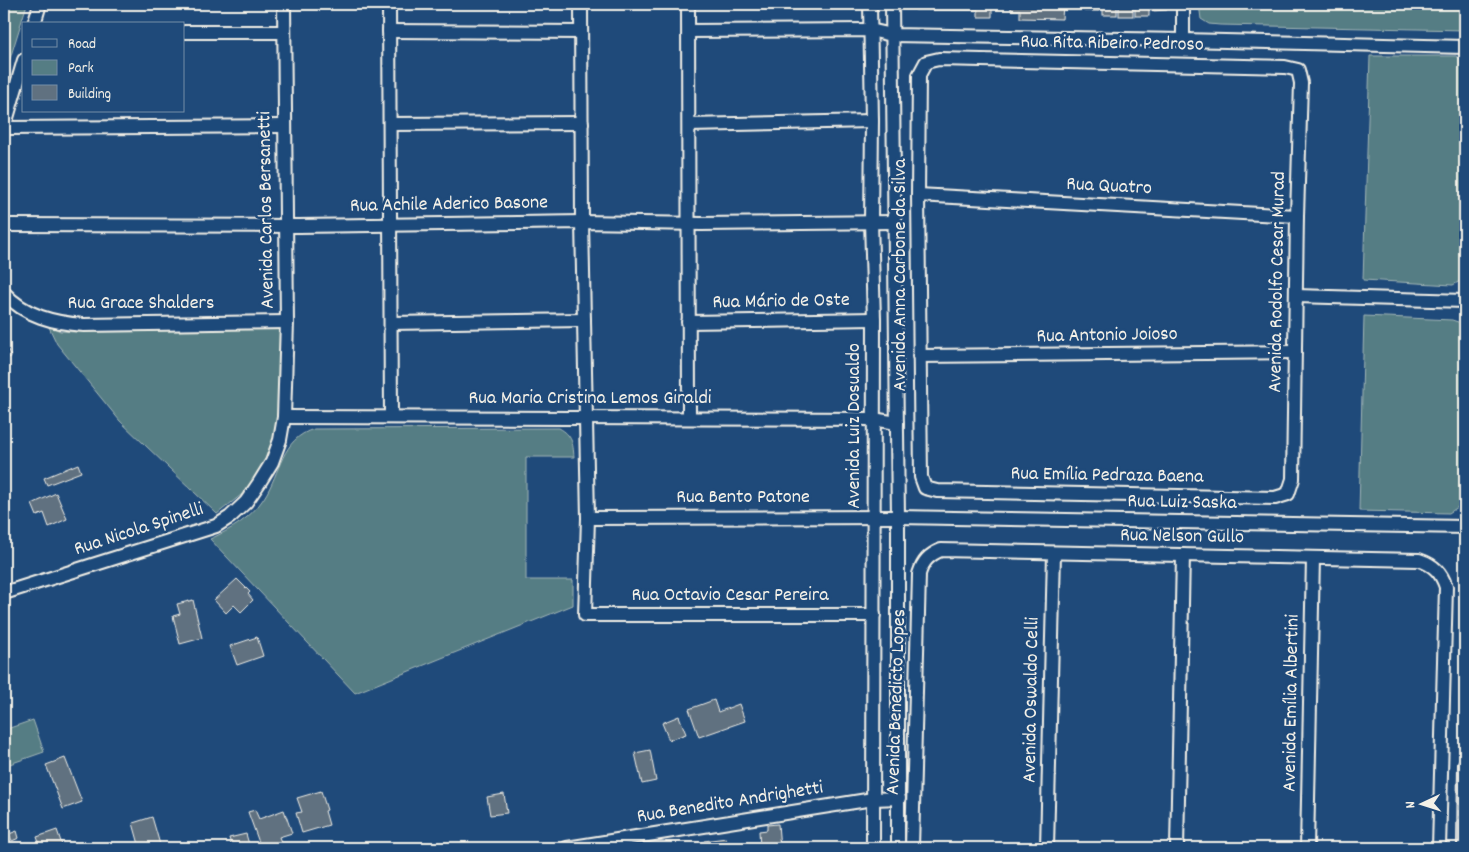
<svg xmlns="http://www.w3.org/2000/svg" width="1469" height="852" font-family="Dekko,sans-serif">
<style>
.green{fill:#557d84;stroke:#a4b7b6}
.building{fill:#607180;stroke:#f4f1e8}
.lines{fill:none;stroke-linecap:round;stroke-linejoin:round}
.minor-casing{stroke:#f4f1e8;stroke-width:16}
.minor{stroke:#1f4a7a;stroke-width:12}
.labels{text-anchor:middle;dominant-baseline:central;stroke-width:5;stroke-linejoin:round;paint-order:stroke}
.street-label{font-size:20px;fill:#f4f1e8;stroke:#1f4a7a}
</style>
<rect width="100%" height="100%" fill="#1f4a7a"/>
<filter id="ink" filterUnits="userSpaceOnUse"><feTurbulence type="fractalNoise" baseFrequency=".02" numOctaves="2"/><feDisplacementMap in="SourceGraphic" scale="10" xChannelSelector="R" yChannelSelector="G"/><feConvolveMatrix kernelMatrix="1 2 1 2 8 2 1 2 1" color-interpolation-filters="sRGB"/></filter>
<g filter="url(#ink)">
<g class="green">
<polygon points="4,4 27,4 4,78"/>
<polygon points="1199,4 1465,4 1465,30 1220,25 1209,24 1201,19"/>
<polygon points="1370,56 1456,56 1465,62 1465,273 1460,281 1453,285 1363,280"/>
<polygon points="1364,316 1452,320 1461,323 1465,330 1464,492 1461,505 1449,513 1359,511"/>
<polygon points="48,325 60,331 75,332 281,328 278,426 272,448 257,475 241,495 217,514 120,421 57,344"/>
<path d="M559 428C572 435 573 443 574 457H526V580H573V605L355 693 210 539C232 529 251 518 264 498 281 472 281 439 314 429Z"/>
<polygon points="33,720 44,752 4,766 4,730"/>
</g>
<g class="building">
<polygon points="915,4 992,4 992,17 978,17 978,10 915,10"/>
<polygon points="1011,4 1063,4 1062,19 1020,18 1020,10 1011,10"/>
<rect x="1064" y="4" width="18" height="6"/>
<polygon points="1085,4 1099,4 1099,11 1084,11"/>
<rect x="1103" y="4" width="14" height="11"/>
<rect x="1119" y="4" width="14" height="12"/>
<rect x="1135" y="4" width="14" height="12"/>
<polygon points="1151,4 1167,4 1167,10 1151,11"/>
<polygon points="4,343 5,343 11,357 4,360"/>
<polygon points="78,464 81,472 47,485 44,478"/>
<polygon points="56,493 67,519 49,527 44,513 37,516 32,504"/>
<polygon points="237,579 250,592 248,594 253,600 241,612 234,605 226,613 214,600"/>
<polygon points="193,600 202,638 180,644 173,616 180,614 177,604"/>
<polygon points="257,637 263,656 237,665 230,646"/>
<polygon points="714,700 718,712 739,704 745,721 699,737 689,709"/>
<polygon points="679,716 686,734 669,740 662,723"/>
<polygon points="650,750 656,781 642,784 635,753"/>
<polygon points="65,758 82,802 63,809 46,765"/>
<polygon points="321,791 327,810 325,811 329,825 302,833 296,813 302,812 297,798"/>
<polygon points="504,794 507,813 490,815 487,797"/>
<polygon points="255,810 259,819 284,810 292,833 279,837 283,847 261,848 248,812"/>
<polygon points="152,817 161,848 140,848 133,823"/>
<polygon points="778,824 780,848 760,848 759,831 767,830 767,825"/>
<polygon points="57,830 63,848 41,848 37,837"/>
<polygon points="17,831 19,838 12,841 9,834"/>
<polygon points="246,834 250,848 232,848 229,838"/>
<polygon points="726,838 727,848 705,848 704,841"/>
</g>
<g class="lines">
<defs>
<g id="minor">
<polyline points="389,4 391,417"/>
<polyline points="581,4 582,222 588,518 585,615 874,615"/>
<polyline points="688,4 689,417"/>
<polyline points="870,4 872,121 871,222 874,319 873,848"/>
<polyline points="892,4 898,517 898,848"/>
<polyline points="1183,4 1183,40"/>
<polyline points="34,24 40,4"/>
<polyline points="389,31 581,32"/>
<polyline points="689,31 870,30 892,35 1183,40 1465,47"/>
<polyline points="184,32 284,32"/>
<polygon points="939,59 1285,67 1298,70 1301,83 1297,216 1293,479 1288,494 1275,498 937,491 925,488 921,477 918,195 919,75 926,62"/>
<polyline points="390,124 582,123"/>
<polyline points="689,125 872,121"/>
<polyline points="4,128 284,126"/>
<polyline points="4,128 24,60"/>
<polyline points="918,195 1297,216"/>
<polyline points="4,225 299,226 582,222 701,224 894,222"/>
<path d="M4 293C25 316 54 323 84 325L287 322"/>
<polyline points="1296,296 1465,301"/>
<polyline points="688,322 874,319"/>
<polyline points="391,323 584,320"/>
<polyline points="919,356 1295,352"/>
<polyline points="284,417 873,419 897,423"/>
<polyline points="588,518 898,517 1465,527"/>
<polyline points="4,593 216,526 230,517 246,502 259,483 272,462 280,440 284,417 287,322 284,4"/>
<polyline points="567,848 873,799 899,798"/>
<path d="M912 848 919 574C923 561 929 555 941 550L1419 560C1434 565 1441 572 1446 587L1439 848"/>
<polyline points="1047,848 1054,553"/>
<polyline points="1177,848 1183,555"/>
<polyline points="1307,848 1313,558"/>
<polyline points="1464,848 1465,764"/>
</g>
</defs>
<use href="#minor" class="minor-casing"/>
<use href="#minor" class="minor"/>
</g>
</g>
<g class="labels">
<g class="street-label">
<text transform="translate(1112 44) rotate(1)">Rua Rita Ribeiro Pedroso</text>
<text transform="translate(1109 187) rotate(3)">Rua Quatro</text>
<text transform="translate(449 205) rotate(-1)">Rua Achile Aderico Basone</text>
<text transform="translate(267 210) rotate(-91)">Avenida Carlos Bersanetti</text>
<text transform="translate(901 275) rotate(-90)">Avenida Anna Carbone da Silva</text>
<text transform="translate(1278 282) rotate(-89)">Avenida Rodolfo Cesar Murad</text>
<text transform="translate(781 302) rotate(-1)">Rua Mário de Oste</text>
<text x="141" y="304">Rua Grace Shalders</text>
<text transform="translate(1107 336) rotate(-1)">Rua Antonio Joioso</text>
<text x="590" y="399">Rua Maria Cristina Lemos Giraldi</text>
<text transform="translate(855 426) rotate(-90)">Avenida Luiz Dosualdo</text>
<text transform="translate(1107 476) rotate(1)">Rua Emília Pedraza Baena</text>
<text x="743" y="498">Rua Bento Patone</text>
<text transform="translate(1182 503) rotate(1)">Rua Luiz Saska</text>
<text transform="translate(139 530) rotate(-18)">Rua Nicola Spinelli</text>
<text transform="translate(1182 537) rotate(1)">Rua Nelson Gullo</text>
<text x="730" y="596">Rua Octavio Cesar Pereira</text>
<text transform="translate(1032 700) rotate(-89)">Avenida Oswaldo Celli</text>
<text transform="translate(897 702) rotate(-88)">Avenida Benedicto Lopes</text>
<text transform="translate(1292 703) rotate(-89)">Avenida Emília Albertini</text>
<text transform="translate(730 803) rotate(-9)">Rua Benedito Andrighetti</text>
</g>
</g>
<rect width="1469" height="852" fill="none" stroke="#1f4a7a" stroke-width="20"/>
<rect x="10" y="10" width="1449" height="832" fill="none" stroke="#f4f1e8" stroke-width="2" filter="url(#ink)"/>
<rect x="22" y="22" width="162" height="90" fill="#1f4a7a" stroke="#748da6"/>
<rect x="32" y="39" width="25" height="8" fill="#1f4a7a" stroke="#748da6"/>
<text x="68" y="48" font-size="15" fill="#f4f1e8">Road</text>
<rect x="32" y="60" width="25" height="15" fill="#557d84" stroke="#748da6"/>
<text x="68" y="72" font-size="15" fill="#f4f1e8">Park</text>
<rect x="32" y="85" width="25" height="15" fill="#607180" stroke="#748da6"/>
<text x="68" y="98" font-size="15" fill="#f4f1e8">Building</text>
<g transform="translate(1422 804) rotate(266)" stroke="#1f4a7a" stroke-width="4" paint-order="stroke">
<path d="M0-4L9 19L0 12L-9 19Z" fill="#f4f1e8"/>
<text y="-8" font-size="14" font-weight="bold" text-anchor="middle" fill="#f4f1e8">N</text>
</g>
</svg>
